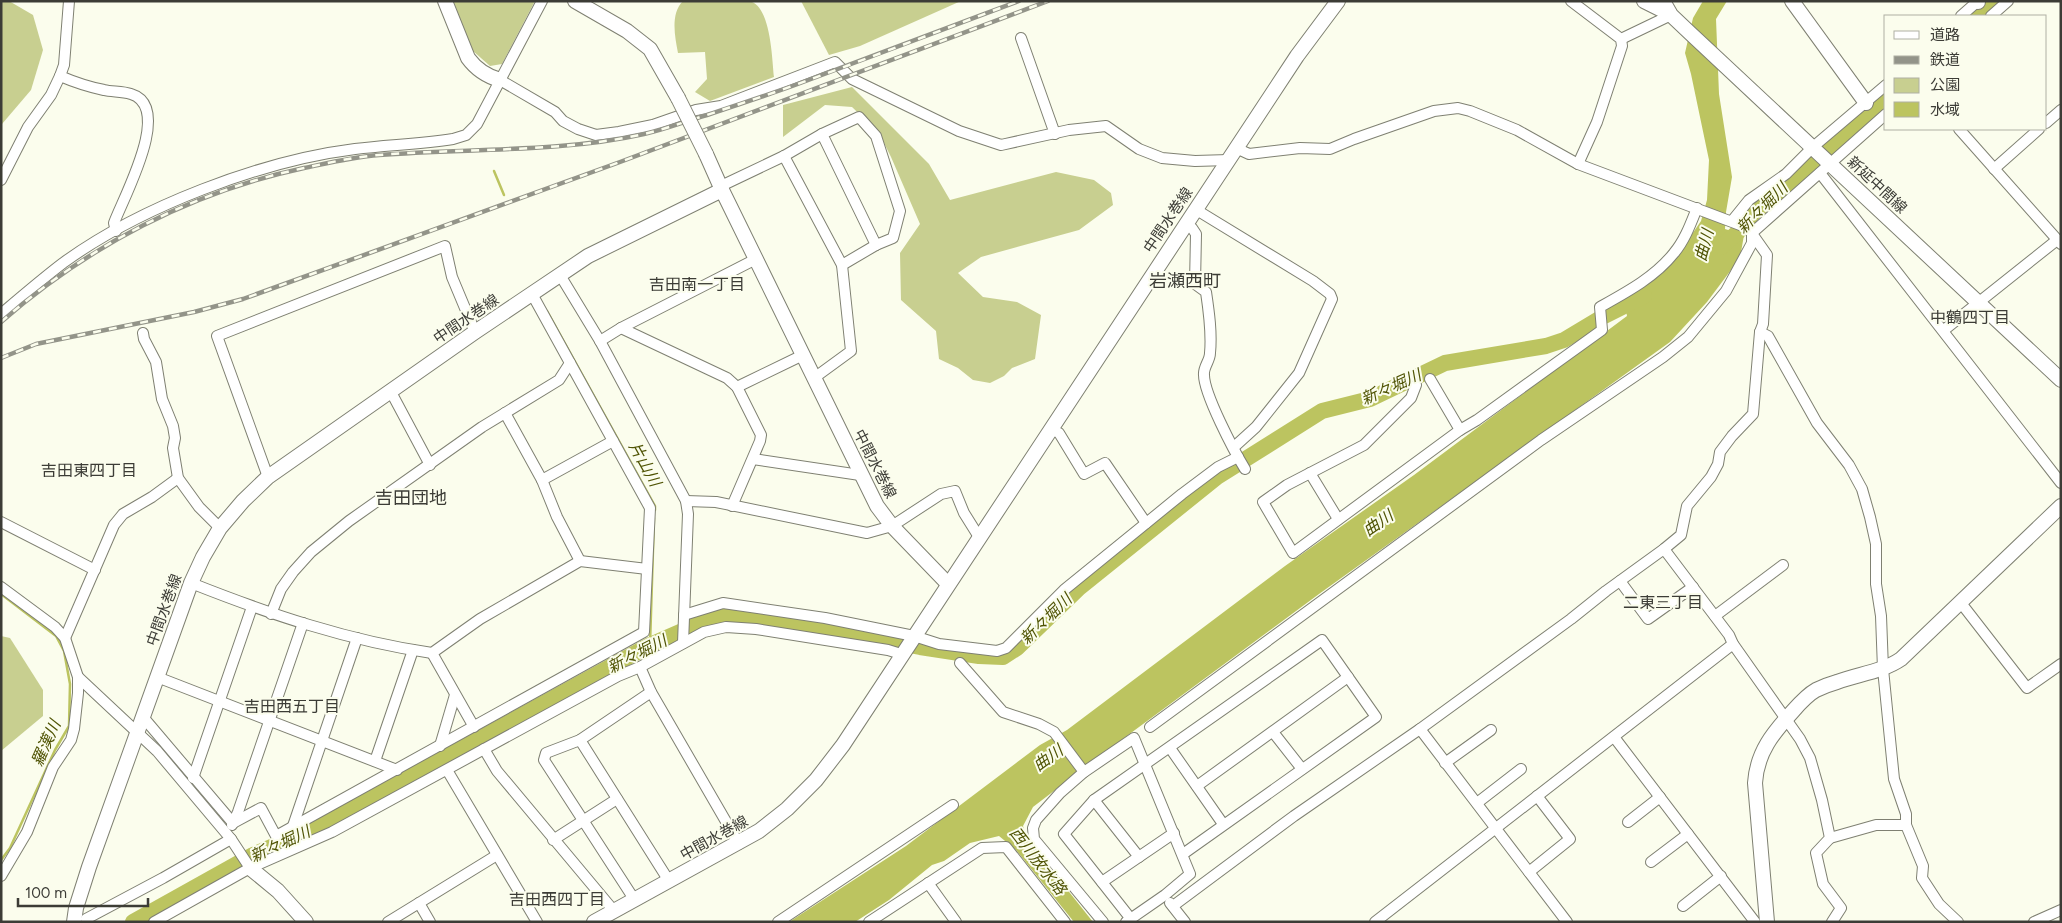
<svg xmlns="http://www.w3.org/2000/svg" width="2062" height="923" font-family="Figtree,'Noto Sans JP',sans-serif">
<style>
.green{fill:#c8cf90}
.water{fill:#bcc460}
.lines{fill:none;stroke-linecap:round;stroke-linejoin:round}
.stream{stroke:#bcc460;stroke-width:2.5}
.river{stroke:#bcc460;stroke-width:16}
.street-casing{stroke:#7f8072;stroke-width:12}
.secondary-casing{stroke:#7f8072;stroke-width:16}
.street{stroke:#fff;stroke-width:10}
.secondary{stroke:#fff;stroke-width:14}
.rail-casing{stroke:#939489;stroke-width:4.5}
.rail{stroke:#fbfded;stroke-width:2.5;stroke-dasharray:8;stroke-linecap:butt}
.secondary-bridge-casing{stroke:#7f8072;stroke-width:16;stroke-linecap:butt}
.secondary-bridge{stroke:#fff;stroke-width:14}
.labels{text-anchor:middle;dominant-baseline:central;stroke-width:4;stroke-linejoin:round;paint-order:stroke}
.street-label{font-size:15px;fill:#3c3c36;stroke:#fbfded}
.water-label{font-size:16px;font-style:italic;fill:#505405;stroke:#fbfded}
.neighbourhood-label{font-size:16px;fill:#3c3c36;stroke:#fbfded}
.quarter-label{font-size:18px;fill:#3c3c36;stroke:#fbfded}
</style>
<rect width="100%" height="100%" fill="#fbfded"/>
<g class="green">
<polygon points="1,1 9,1 33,15 43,50 31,90 2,124"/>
<polygon points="453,1 535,1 502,64 490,66 473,51"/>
<path d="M683 1C701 1 732 0 749 1 771 5 772 59 774 77L710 101 695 92 707 79 705 52 678 53C675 37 670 14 683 1Z"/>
<polygon points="801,1 961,1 860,46 829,55"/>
<polygon points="852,87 929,164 950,200 1056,172 1094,180 1111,193 1113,205 1079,230 981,257 958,273 983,297 1017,302 1041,315 1035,359 1012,368 1004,376 990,383 973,380 958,368 939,359 936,331 901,300 900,253 920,224 891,157 879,133 852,107 825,105 783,137 783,105"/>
<polygon points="1,636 10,638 43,690 43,716 1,751"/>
</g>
<polygon class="water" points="1703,1 1727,1 1716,19 1719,94 1732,177 1726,212 1725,229 1744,235 1740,258 1707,302 1670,342 1319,594 1093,761 1033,807 1023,826 1027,839 1093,922 1074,922 1016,850 999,836 970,843 944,861 932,865 889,900 855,922 789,922 906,846 1040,745 1067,730 1285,566 1414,475 1627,316 1624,301 1673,262 1701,221 1707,200 1709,160 1691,74 1685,53 1693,18"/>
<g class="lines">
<g class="stream">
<polyline points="494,171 504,195"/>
<polyline points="547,311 655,506 655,510"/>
<polyline points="1,594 56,636 64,651 70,684 69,726 55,750 10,848 1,860"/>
<polyline points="650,645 654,518"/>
</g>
<g class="river">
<polyline points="1975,16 1992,1"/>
<polyline points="1721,247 1737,233 1755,211 1796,178 1886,97"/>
<polyline points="133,922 253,855 322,825 650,645 705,621 720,617 741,616 756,617 920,647 979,656 1003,657 1017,648 1079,588 1217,477 1322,411 1370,399 1445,363 1546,346 1564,340 1604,316 1644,296"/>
</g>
<defs>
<g id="street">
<polyline points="1571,1 1621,39 1622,46 1597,122 1578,164"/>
<polyline points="1961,16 1978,1"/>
<polyline points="1991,16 2008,1"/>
<polyline points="1021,38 1055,134"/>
<polyline points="1621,39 1671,15"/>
<path d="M60 76C74 82 89 87 104 90 112 92 122 91 131 94 174 107 123 198 114 223L116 231"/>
<polyline points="500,80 555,112 563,121 578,129 596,135 619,132 653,125 696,110 721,106 835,62 852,79 959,131 1001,145 1069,130 1106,126 1139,149 1162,158 1195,161 1229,160"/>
<polyline points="2046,123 2061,110"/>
<polyline points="1959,129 2061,244"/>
<polyline points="822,134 876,245"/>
<polyline points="784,156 842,265 851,351 814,378"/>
<polyline points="1994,169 2039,129"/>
<polyline points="1820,173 2061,483"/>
<polyline points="1,180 28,127 51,95 60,76 64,65 69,1"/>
<polyline points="721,186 784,156 822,134 859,117 876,136 900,211 893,238 876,245 842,265"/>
<polyline points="1195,209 1313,281 1330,294 1332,299 1299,373 1256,427 1234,447"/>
<polyline points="1732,221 1749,200 1786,174 1813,147 1886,85"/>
<path d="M1186 223 1192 228 1196 234 1195 284 1206 292C1209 312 1212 333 1210 353 1210 361 1203 367 1204 375 1204 394 1234 451 1245 469"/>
<polyline points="560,275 600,341 686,501 688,514 683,643"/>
<path d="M1 314C21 297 42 279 63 263 140 207 260 161 355 149 388 145 421 144 453 139L466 135 477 124 542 1"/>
<polyline points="621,328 727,378 737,387 761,435 760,441 732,506"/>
<polyline points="1944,330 2057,240"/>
<polyline points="1760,332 1768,336 1817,423 1849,465 1862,489 1870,517 1876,544 1876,584 1881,616 1883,669 1894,779 1906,814 1906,825 1923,866 1922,878 1939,904 1958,922"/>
<polyline points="143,333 144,339 156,362 162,399 173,426 175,438 173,448 178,478 199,507 220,528"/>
<polyline points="600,341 621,328 756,259"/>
<polyline points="1430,379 1460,430"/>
<path d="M1416 385 1411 398 1364 445 1287 485 1263 502 1293 553 1460 430 1477 420 1602 330 1600 307C1627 292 1655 277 1674 253 1685 240 1691 223 1697 208"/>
<polyline points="737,387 803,355"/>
<polyline points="391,392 430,465"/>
<polyline points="505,413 542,480 557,517 580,561"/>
<polyline points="1050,429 1059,433 1084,474 1105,463 1146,523"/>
<polyline points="753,459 860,475"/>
<polyline points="1310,473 1338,519"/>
<polyline points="268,477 217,336 445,246 452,277 475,332"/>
<polyline points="542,480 613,441"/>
<polyline points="686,501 716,502 867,533 892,526 941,494 955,491 964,513 979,537"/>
<polyline points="1,522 95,570"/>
<polyline points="1664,549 1729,635 1733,644 1800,739 1810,758 1822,800 1830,838 1816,853 1823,884 1841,908 1832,922"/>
<polyline points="1620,581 1648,619 1693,587"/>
<path d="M191 583C269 614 349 641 432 653L480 619 580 561 647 569"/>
<polyline points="1,587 55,627 65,638 78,677 78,693 74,729 71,740 53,767 27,832 1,876"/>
<polyline points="1961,603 2027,688 2061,664"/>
<polyline points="271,614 281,589 293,572 311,552 349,521 482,427 559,380 570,363"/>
<polyline points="684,615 723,603 825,618 914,636 939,644 997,651 1006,648 1064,590 1182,494 1218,467 1238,457"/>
<polyline points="1715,616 1783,565"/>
<polyline points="65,638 114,525 123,514 152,497 178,478"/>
<polyline points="432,653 474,727"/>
<polyline points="960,663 1003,712 1039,724 1054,732 1084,772"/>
<polyline points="640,667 651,692 739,844"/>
<polyline points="78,677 157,751 231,839 250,868"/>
<polyline points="157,677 397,770"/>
<polyline points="143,717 233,823 261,808 276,836 644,632 650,508 532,294"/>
<polyline points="1150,727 1541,440 1663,357 1688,337 1726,291 1752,243 1752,233 1886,114"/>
<polyline points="1420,729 1567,922"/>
<polyline points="1273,732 1302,769"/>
<polyline points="1614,737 1755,922"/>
<polyline points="580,740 669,881"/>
<polyline points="440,746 455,695"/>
<polyline points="1170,748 1223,824"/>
<polyline points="484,749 497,771 614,911"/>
<polyline points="375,761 413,650"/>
<polyline points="1445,763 1491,730"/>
<polyline points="447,770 537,922"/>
<polyline points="193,778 252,607"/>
<polyline points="1197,786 1348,677"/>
<polyline points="1094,800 1139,857"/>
<polyline points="1477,803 1521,769"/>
<polyline points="1628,822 1660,797"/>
<polyline points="232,825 238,812 303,623"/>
<polyline points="293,826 357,638"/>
<polyline points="1830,838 1876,825 1906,825"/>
<polyline points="553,840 617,799"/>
<polyline points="1651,862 1688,834"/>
<polyline points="1529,872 1570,839 1537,796"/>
<polyline points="1102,882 1174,833"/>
<polyline points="928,883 956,922"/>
<polyline points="634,899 544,760 546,753 580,740 651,692"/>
<polyline points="419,903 430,922"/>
<polyline points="1170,903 1185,922"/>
<polyline points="1173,906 1294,816 1420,729 1571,619 1606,591 1664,549 1681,535 1687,506 1711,477 1718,464 1720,452 1732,436 1753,414 1760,332 1763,324 1767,255 1748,228 1578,164 1517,130 1470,111 1458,108 1434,111 1354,139 1330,149 1300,148 1249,154 1236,148"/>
<polyline points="1683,906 1721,876"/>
<polyline points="86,919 163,878 231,839"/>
<polyline points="1131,919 1064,834 1094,800 1322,640 1376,717 1183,854"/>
<polyline points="154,922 250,868 332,832 618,676 640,667 704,632 726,627 756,629 888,650 901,654"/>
<polyline points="388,922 497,855"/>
<polyline points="778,922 953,805"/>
<polyline points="869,922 982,848 1006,847 1065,922"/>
<polyline points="1103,922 1034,839 1033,828 1036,820 1060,793 1084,772 1134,738 1190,874 1165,895 1126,922"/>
<polyline points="1375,922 1733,644"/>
<polyline points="2034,922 2061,910"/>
</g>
<g id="secondary">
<path d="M445 1 468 58C476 69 486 76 500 80"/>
<polyline points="575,1 627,31 650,49 678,98"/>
<polyline points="1644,1 1670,14"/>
<polyline points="1663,1 1671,15 1690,33 2061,380"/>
<polyline points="1792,1 1866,103"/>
<polyline points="1977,1 1978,2"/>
<polyline points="706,154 722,190"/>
<polyline points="250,868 278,891 306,922"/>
<polyline points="74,922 76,908 89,867 191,583 203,557 220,528 243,501 268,477 475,332 588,256 722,190 877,506 892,526 948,584"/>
<polyline points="594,922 759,831 787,809 816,780 843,745 1297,56 1338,1"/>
<path d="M1767 922 1755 783C1757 752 1773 733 1793 711 1800 703 1807 695 1816 690 1822 687 1830 684 1837 682 1858 674 1882 672 1901 659L2061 506"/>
</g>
</defs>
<use href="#street" class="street-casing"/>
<use href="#secondary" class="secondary-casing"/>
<use href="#street" class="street"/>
<use href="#secondary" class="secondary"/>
<defs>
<g id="rail">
<path d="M1 322C88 246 191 192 304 168 328 163 353 157 379 155 466 148 559 153 644 134 666 129 686 121 707 115 736 105 765 96 795 85 869 58 944 29 1019 1"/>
<polyline points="1,358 36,344 194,312 243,299 620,162 1048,1"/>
</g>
</defs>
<use href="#rail" class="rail-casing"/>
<use href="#rail" class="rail"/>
<defs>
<polyline id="secondary-bridge" points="678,98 706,154"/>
</defs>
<use href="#secondary-bridge" class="secondary-bridge-casing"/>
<use href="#secondary-bridge" class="secondary-bridge"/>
</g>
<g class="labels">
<g class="street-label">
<text transform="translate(1877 185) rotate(43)">新延中間線</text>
<text transform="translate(1168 220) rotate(-56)">中間水巻線</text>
<text transform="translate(466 319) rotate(-34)">中間水巻線</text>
<text transform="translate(875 464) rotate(63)">中間水巻線</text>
<text transform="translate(164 610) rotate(-70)">中間水巻線</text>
<text transform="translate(714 838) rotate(-29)">中間水巻線</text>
</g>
<g class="water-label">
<text transform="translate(1762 208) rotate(-45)">新々堀川</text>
<text transform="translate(1704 245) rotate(-75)">曲川</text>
<text transform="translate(1391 387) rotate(-24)">新々堀川</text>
<text transform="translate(645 464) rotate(61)">片山川</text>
<text transform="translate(1378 523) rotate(-35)">曲川</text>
<text transform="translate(1046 619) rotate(-44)">新々堀川</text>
<text transform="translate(637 654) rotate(-27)">新々堀川</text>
<text transform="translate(46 743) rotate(-66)">羅漢川</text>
<text transform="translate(1048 758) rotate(-36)">曲川</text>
<text transform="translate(280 844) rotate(-25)">新々堀川</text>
<text transform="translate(1038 861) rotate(52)">西川放水路</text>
</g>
<g class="neighbourhood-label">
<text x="697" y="284">吉田南一丁目</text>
<text x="1970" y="317">中鶴四丁目</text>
<text x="89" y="470">吉田東四丁目</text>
<text x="1663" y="602">二東三丁目</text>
<text x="292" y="706">吉田西五丁目</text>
<text x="557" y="899">吉田西四丁目</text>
</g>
<g class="quarter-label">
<text x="1185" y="281">岩瀬西町</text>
<text x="411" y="498">吉田団地</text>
</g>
</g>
<rect width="2062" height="923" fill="none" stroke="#3c3c36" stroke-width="5"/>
<rect x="1884" y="15" width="162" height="115" fill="#fbfded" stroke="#afb0a4"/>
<rect x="1894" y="31" width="25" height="8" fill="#ffffff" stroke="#afb0a4"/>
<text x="1930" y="40" font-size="15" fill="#3c3c36">道路</text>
<rect x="1894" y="56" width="25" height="8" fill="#939489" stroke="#afb0a4"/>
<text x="1930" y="65" font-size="15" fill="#3c3c36">鉄道</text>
<rect x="1894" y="78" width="25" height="15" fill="#c8cf90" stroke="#afb0a4"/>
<text x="1930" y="90" font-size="15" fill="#3c3c36">公園</text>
<rect x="1894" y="102" width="25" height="15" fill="#bcc460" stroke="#afb0a4"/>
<text x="1930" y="115" font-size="15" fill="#3c3c36">水域</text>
<path d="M18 898v8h130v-8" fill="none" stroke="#3c3c36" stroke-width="2.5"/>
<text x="25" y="898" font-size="15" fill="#3c3c36" stroke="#fbfded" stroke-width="4" paint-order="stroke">100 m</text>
</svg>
